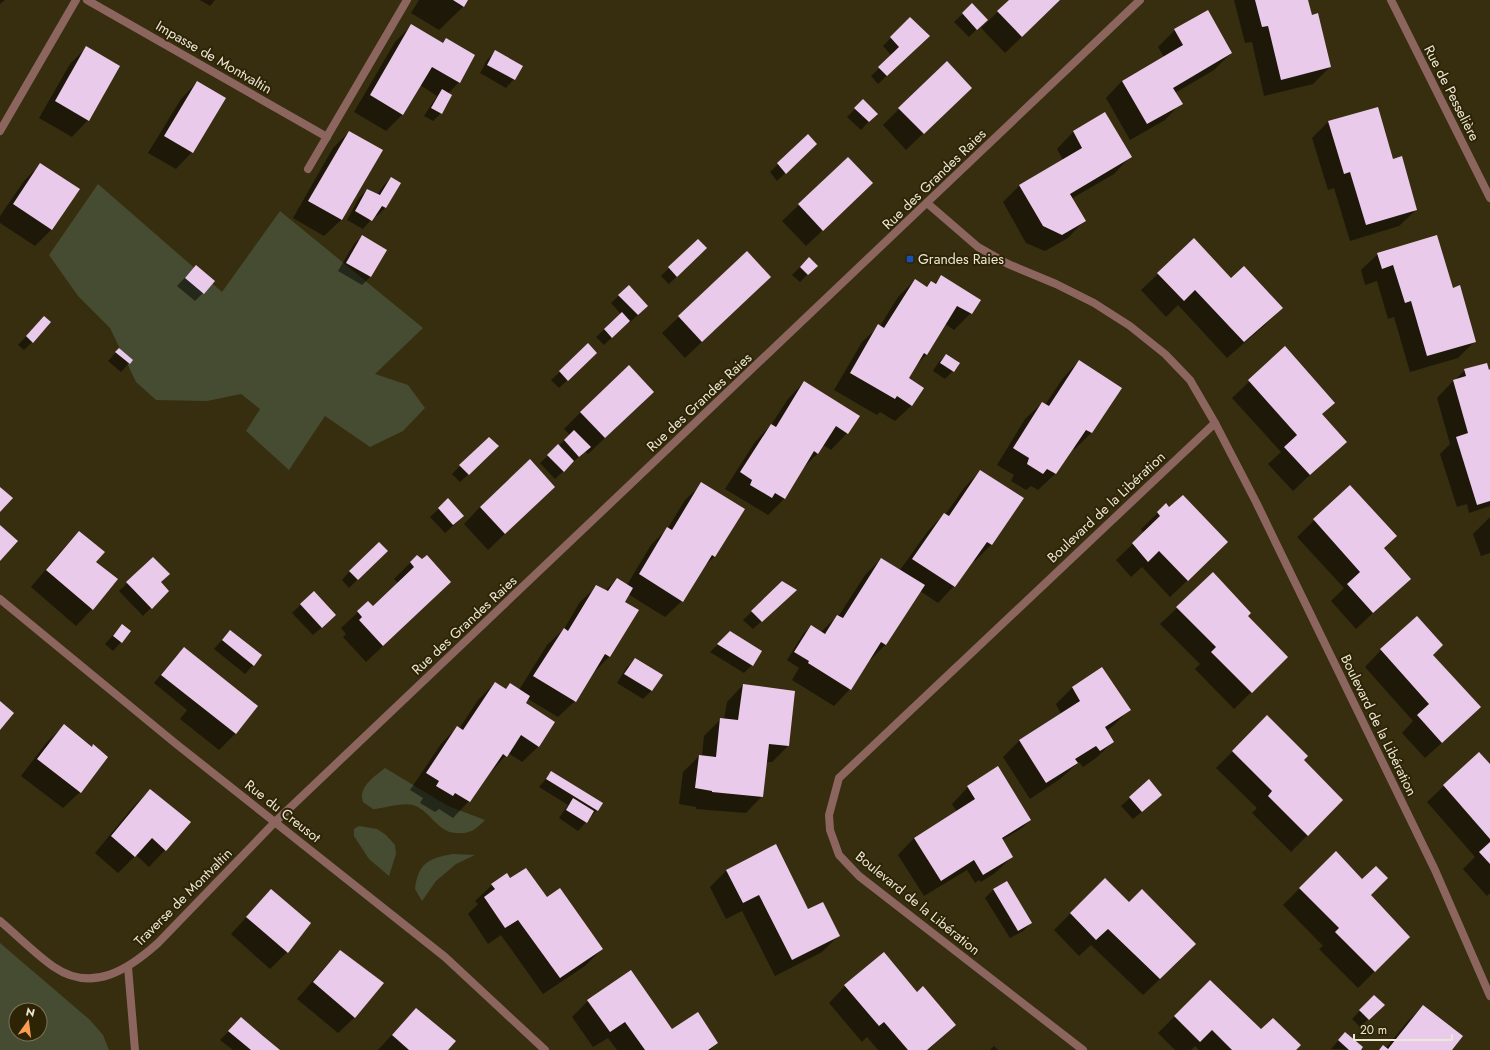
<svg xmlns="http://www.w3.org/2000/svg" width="1490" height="1050" font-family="Jost,sans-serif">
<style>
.green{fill:#454c31;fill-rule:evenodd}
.shadow{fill:#0007}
.building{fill:#e9caeb}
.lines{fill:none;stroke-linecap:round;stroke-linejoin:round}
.minor{stroke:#8c665e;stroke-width:8}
.tertiary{stroke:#8c665e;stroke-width:8}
.transit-dot{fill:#1a4fb4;stroke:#2d2406;stroke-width:1.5}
.labels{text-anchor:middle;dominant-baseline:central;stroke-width:4;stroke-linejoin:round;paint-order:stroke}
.street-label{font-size:14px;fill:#ede7d6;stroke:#2d2406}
.poi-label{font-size:14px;fill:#ede7d6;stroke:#2d2406;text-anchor:start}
</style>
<rect width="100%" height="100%" fill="#372e10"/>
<g class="green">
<polygon points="98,184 222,292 280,211 423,328 375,374 408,385 425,408 403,431 370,447 325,416 289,470 246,431 260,409 241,394 207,401 156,400 136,382 110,328 78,296 49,255"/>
<path d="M385 768 448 806 485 820C475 830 471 834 456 833 438 833 430 810 413 805 401 802 386 808 373 809L363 802C358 787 374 777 385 768Z"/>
<polygon points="359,826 377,829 386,835 395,845 396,854 389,876 369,859 354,836 354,829"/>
<path d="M453 854 475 855 456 864 436 881 422 901 415 889C418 863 429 858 453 854Z"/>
<path d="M0 943 90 1020 103 1035 109 1050H0ZM16 1010H40V1034H16Z"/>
</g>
<g class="shadow">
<polygon points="0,0 5,0 0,4"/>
<polygon points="200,0 215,0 210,6"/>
<polygon points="419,0 467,0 464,6 439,30 411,13"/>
<polygon points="1010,0 1060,0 1005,53 981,28"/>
<polygon points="1234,0 1307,0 1311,16 1330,67 1313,84 1264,96 1252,42 1245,43"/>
<polygon points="972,5 986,20 969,37 954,22"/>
<polygon points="910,18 920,44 878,84 871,76 892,56 883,46"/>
<polygon points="411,26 442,44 446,39 459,82 448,94 441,113 433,121 424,116 437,96 420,85 403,114 386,131 354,112 395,42"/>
<polygon points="1175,30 1231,53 1214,70 1175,93 1181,103 1165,120 1130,140 1106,98 1122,81 1164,57 1158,47"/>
<polygon points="86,48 88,120 72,137 39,118 70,64"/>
<polygon points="495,52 514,79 506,88 480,73 487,60"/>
<polygon points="197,82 192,152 176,169 148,153 181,99"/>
<polygon points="863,101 876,114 861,130 847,117"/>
<polygon points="954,104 906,150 883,125 899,109"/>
<polygon points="1105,113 1130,157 1114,174 1071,199 1084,221 1068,238 1045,251 1026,243 1003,202 1019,186 1063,160 1057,149 1073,132"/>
<polygon points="1328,122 1393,160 1416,210 1399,226 1350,241 1334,188 1328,190 1312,138"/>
<polygon points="349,132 381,150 341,220 324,236 293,218 333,148"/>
<polygon points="808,135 815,144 777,181 770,172"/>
<polygon points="848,158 855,200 806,246 782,221"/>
<polygon points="40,165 78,190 51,230 35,246 0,223 0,216 24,181"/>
<polygon points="391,178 399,184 385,208 377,216 375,215 363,229 347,220 359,198 367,190 377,195 383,186"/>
<polygon points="362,236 386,250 370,277 362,285 338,271 354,244"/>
<polygon points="1194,240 1231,280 1281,308 1265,325 1227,358 1178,305 1166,317 1141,290"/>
<polygon points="706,248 669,284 661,276 669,268"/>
<polygon points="747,252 753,293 685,358 662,333"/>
<polygon points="1378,254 1453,289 1475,341 1458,358 1410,372 1394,317 1388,319 1377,281 1365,285 1361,270"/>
<polygon points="809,258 816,266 800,282 792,275"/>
<polygon points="196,266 203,293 195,301 177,286"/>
<polygon points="942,276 971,313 954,330 945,324 926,355 913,368 907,378 912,405 895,421 880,412 877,415 834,390 862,342 879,326 880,326 898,297 915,280 926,287 931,282 934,284"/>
<polygon points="629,286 639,314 629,323 628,322 604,345 596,337 621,314 611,303"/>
<polygon points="36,326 32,342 24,350 18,345"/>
<polygon points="1285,348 1333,403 1321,415 1345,442 1293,491 1268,464 1281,452 1232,398"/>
<polygon points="119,349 132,360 121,372 108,361"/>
<polygon points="946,355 953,371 945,379 933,371 938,363"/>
<polygon points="588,361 559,388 551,380 560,372"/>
<polygon points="1079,361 1121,388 1091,433 1075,449 1072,448 1055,474 1038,490 1031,486 1026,490 1011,481 1014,475 997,465 1025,419 1042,403 1045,405 1063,378"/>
<polygon points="1465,370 1485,372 1490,370 1490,506 1469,513 1467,504 1457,507 1440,454 1450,444 1437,398 1453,381 1457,380 1457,378"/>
<polygon points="804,382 847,433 831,450 823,445 818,453 803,468 784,499 768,515 725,489 755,442 771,425 788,399"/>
<polygon points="636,408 588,454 585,451 555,479 540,463 570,435 564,429 581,412"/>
<polygon points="489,455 460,482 452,474 460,466"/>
<polygon points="980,471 1023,498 991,545 975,561 973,560 954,586 938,603 920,591 886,644 869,661 850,689 834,706 792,680 799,668 787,660 803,634 811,626 821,632 837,616 838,617 865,575 881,559 900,570 928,531 944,514 945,515 964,488"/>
<polygon points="702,484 715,556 701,569 682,601 665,617 628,594 624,602 610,656 593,673 575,701 558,717 528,699 525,703 539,746 522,762 508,753 490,773 469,801 453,818 439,809 435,812 420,803 423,798 410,790 441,744 457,727 459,729 478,700 495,683 505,690 511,684 519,690 547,645 564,629 580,602 597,586 605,591 617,579 627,585 651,545 668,528 685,500"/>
<polygon points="1350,486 1396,536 1383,549 1409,579 1356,629 1331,601 1344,588 1297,537"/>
<polygon points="448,500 455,524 445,533 430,517"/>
<polygon points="537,503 488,550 464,524 480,507"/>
<polygon points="1166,505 1210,559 1170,597 1142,567 1131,577 1116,560 1144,533 1141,529"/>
<polygon points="1490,517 1490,553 1481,556 1473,534"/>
<polygon points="79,532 95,562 92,609 76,626 31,587 63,549"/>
<polygon points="386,551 349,588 342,580 350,571"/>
<polygon points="417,556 434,598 366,662 343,637 346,634 341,628 368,603 372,608 398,583 394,579"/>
<polygon points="153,558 160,583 167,591 143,616 119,591"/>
<polygon points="783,582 787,598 753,629 743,620"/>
<polygon points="314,592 327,623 313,635 292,613"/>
<polygon points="1177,608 1247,616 1287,657 1234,709 1195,669 1200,664 1160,624"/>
<polygon points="122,625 121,642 113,651 105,644"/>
<polygon points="230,631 261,656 245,674 214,649"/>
<polygon points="730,633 752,665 744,673 710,652"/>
<polygon points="184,648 236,733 219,750 180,719 187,710 154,683 176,656"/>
<polygon points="1381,650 1432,655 1463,724 1425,758 1402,733 1413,721 1365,667"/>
<polygon points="635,659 662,675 651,691 643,699 617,683 627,667"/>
<polygon points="743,685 788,746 772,762 766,762 762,796 746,813 696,809 696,807 679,804 683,772 699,756 702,756 704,736 721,719 724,719 727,702"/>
<polygon points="1072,688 1129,710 1113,726 1106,731 1113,742 1096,758 1083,767 1079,762 1060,779 1030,799 1003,757 1020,740 1061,714 1056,704"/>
<polygon points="1267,717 1303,760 1342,800 1291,852 1252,813 1257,808 1216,768"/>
<polygon points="64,726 91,748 94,745 80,792 63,808 21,776 47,742"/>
<polygon points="1479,753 1490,765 1490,893 1487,896 1463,869 1475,857 1427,802"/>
<polygon points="552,772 597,810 578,831 559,818 568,805 539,787"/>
<polygon points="1149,781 1153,803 1133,819 1121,806"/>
<polygon points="968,787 1030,820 1022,828 1002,840 1012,857 995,873 981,882 979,880 975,883 967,870 924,896 898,855 914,838 957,812 952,804"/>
<polygon points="150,790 165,850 149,867 136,855 118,873 95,853 133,807"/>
<polygon points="1336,852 1369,895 1409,937 1358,988 1319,949 1323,946 1283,905"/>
<polygon points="727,870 808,910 838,936 822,952 775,976 742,911 726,919 710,887"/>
<polygon points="1105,879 1179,961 1143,995 1091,945 1079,956 1054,930"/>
<polygon points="510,880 547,899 602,949 585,966 543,994 501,935 488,944 468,914 478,904 475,901 492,885"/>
<polygon points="1006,882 1031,923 1023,931 1010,938 985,898 993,890"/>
<polygon points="271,890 310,923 287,952 270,969 231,934"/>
<polygon points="340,951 355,1017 338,1033 297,999 324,968"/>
<polygon points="1210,981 1261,1031 1295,1050 1199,1050 1195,1046 1191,1050 1175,1050 1158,1033"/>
<polygon points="845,986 916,993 955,1025 928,1050 878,1050 867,1037 862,1042 829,1003"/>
<polygon points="1374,996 1383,1005 1360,1027 1352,1019"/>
<polygon points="588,1001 672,1030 717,1043 710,1050 617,1050 608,1038 593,1047 572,1017"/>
<polygon points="1423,1006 1450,1050 1379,1050 1386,1048 1407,1022"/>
<polygon points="416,1009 446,1050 378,1050 400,1026"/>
<polygon points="241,1019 279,1050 233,1050 220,1040"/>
<polygon points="1345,1033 1359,1050 1331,1049"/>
<polygon points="994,1046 998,1050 990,1050"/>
</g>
<g class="building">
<polygon points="453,0 468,0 464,7"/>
<polygon points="1009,0 1060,0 1022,37 997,11"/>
<polygon points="1255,0 1308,0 1312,15 1318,13 1331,67 1281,80 1268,26 1262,27"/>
<polygon points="972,3 988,20 977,30 962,13"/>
<polygon points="1208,10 1232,53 1173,88 1183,104 1147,124 1122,81 1183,45 1174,29"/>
<polygon points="910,17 930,36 887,76 878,67 899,47 890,37"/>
<polygon points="411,24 443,43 446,38 475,55 460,83 432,67 403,115 370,95"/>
<polygon points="86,46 120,66 89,121 55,101"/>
<polygon points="495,50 523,66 515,80 487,65"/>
<polygon points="947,61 972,88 924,134 898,108"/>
<polygon points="197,81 226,98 193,153 164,136"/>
<polygon points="442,89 452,95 442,114 431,108"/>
<polygon points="863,99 878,114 869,122 854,108"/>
<polygon points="1378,107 1393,159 1402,156 1417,210 1366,225 1350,172 1344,174 1328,121"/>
<polygon points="1105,112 1132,157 1070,194 1086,221 1062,235 1043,226 1019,185 1082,148 1073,131"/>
<polygon points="349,131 383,150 342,220 308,201"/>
<polygon points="808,134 817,144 786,174 777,163"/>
<polygon points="848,157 873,183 823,231 798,204"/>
<polygon points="40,163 80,189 52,230 13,204"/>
<polygon points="391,177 401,183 386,208 382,206 372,221 355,211 367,189 380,195"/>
<polygon points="362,235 387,250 371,277 346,263"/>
<polygon points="1437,235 1453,288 1460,285 1476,342 1427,356 1411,301 1405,303 1393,265 1382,269 1377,253"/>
<polygon points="1194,238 1231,278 1244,266 1283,308 1244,342 1195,290 1184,301 1157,273"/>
<polygon points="698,239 707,248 677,277 668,267"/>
<polygon points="747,251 771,277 702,342 678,316"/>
<polygon points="809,257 818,266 808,275 800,267"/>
<polygon points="196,265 215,281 204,294 185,278"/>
<polygon points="941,275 981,300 972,314 957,306 927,355 924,353 909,378 924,388 912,406 897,396 895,399 850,373 878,324 884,328 915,279 927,287 931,281 936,284"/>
<polygon points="629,285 648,306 638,315 618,295"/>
<polygon points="622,312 630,321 612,338 604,329"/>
<polygon points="44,316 51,322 33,343 26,336"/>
<polygon points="588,343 597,353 568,381 559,371"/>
<polygon points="1285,346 1335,403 1322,414 1347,442 1310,475 1284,447 1297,435 1248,380"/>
<polygon points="119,348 133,360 130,364 115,352"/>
<polygon points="946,354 960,363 954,372 940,363"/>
<polygon points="1079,360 1122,388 1092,433 1086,430 1056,474 1047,469 1043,474 1027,464 1029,458 1013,448 1042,402 1049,406"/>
<polygon points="1487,363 1489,370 1490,369 1490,501 1477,505 1456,437 1468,433 1453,380 1466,376 1464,369"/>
<polygon points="629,365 654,392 605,438 580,412"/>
<polygon points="804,381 860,416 848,434 836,426 818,454 814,451 785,499 775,493 772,498 750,485 752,480 740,472 771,424 776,427"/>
<polygon points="574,430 591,447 579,457 564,440"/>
<polygon points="489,437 499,446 469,475 459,465"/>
<polygon points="558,444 574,461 564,472 547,455"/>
<polygon points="530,459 555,487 505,534 480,507"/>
<polygon points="980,470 1024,498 992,545 987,542 955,587 912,559 944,513 949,516"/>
<polygon points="701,482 745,509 715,557 712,555 683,602 639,574 667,527 672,530"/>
<polygon points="1350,485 1397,536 1384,548 1411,579 1373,613 1347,584 1360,572 1313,519"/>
<polygon points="0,487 13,498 0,512"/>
<polygon points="1183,495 1228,542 1188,581 1159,551 1148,562 1132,543 1160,516 1157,512 1166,503 1169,507"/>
<polygon points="448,498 464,516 453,525 438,508"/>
<polygon points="0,525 18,541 0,561"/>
<polygon points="79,531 105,552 96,562 118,579 93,610 46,570"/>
<polygon points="379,542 388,551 358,580 349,571"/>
<polygon points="417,555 422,559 427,555 451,582 383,646 359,620 362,617 357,611 368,601 373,606 414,567 410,562"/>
<polygon points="153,557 170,574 161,582 169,591 152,609 126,582"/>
<polygon points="881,558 925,585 886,645 881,642 851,690 808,663 809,661 794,652 811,625 825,634 837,615 843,618"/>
<polygon points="1213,572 1251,613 1248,616 1288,657 1252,693 1211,652 1216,647 1176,607"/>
<polygon points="617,578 633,588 625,602 639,610 610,657 605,654 576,702 533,676 564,628 568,631 596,585 608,591"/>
<polygon points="782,581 797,590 762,622 751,611"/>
<polygon points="314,591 336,615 322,628 300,604"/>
<polygon points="1417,616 1443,645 1433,655 1481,707 1442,743 1417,715 1429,704 1380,649"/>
<polygon points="122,624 131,631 122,643 113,636"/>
<polygon points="230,630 262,655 254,666 222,640"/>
<polygon points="730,631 762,651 753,666 717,644"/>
<polygon points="184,647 258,706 236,734 161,675"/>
<polygon points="635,658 663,675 652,691 624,674"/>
<polygon points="1102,667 1131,710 1105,727 1114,742 1100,751 1096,746 1075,759 1078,763 1046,783 1019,740 1080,701 1072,687"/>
<polygon points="495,682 506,689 510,683 530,696 526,703 555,722 539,747 521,735 507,757 503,754 470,802 455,793 453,796 436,786 439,781 426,773 457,726 463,730"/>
<polygon points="743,684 795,691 789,746 769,744 763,797 712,792 712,791 695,788 699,755 716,757 720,718 738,720"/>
<polygon points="0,701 14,713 0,730"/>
<polygon points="1267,715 1308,756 1304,760 1343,800 1308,836 1268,796 1272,791 1232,751"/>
<polygon points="64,724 92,747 93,744 108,757 81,793 37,759"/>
<polygon points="1479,752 1490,764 1490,839 1443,785"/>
<polygon points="998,766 1031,820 1002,838 1013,857 983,875 974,860 941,881 914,838 975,799 967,786"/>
<polygon points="551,771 603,803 598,811 546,779"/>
<polygon points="1149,779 1162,795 1142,812 1129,797"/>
<polygon points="150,789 191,822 166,851 152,838 135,857 111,836"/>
<polygon points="573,798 594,811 587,823 566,810"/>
<polygon points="1490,842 1490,864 1479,852"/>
<polygon points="776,844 808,909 823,902 840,936 792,960 759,895 743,903 726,870"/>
<polygon points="1336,851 1362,879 1376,866 1388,878 1371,895 1410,937 1375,972 1335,932 1339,928 1299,888"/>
<polygon points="526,868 547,897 560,888 603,949 560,978 518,920 505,928 484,897 495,889 491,884 507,873 510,878"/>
<polygon points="1105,878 1129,902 1142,889 1196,944 1160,979 1108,929 1096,940 1070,913"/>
<polygon points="1007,881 1032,923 1018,931 993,889"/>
<polygon points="271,889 311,923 288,953 246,917"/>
<polygon points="340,950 384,983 355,1018 313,982"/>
<polygon points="884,952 917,992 923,986 956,1025 927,1050 908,1050 884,1022 879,1026 844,985"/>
<polygon points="631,970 672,1029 698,1012 718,1043 708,1050 645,1050 625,1022 610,1032 587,1000"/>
<polygon points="1210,980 1261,1029 1273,1018 1301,1045 1296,1050 1232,1050 1212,1030 1200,1042 1174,1016"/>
<polygon points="1374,995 1385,1005 1369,1020 1359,1010"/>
<polygon points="1423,1005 1463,1036 1452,1050 1379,1050 1383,1045 1388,1049"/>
<polygon points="416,1008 456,1041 448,1050 409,1050 392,1035"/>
<polygon points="241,1017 263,1036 280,1050 251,1050 228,1031"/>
<polygon points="1345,1032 1363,1047 1361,1050 1349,1050 1338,1040"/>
</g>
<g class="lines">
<g class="minor">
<polyline points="87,0 327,137"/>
<polyline points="1391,0 1490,198"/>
<polyline points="0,131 76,0"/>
<polyline points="308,169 407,0"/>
<polyline points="927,203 978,247 1008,264 1056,284 1094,303 1130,326 1165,354 1190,380 1215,423 1256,502 1435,870 1490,996"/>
<path d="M0 921C17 935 35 954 54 967 92 993 128 970 158 943L275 822 1140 0"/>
<polyline points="128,967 135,1050"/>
<polyline points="1083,1050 859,876 839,855 830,830 829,815 839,778 1215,423"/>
</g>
<polyline class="tertiary" points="0,599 175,743 445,957 545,1050"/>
</g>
<rect class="transit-dot" x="906" y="255" width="8" height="8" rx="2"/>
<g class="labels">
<g class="street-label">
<text transform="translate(214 57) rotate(30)">Impasse de Montvaltin</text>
<text transform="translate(1452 93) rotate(63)">Rue de Pesselière</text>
<text transform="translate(934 179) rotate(-44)">Rue des Grandes Raies</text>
<text transform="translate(699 402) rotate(-43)">Rue des Grandes Raies</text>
<text transform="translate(1106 507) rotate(-43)">Boulevard de la Libération</text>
<text transform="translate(464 625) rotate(-43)">Rue des Grandes Raies</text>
<text transform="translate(1379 725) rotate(64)">Boulevard de la Libération</text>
<text transform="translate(283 811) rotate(38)">Rue du Creusot</text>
<text transform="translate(183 897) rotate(-45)">Traverse de Montvaltin</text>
<text transform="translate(918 903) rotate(39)">Boulevard de la Libération</text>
</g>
<g class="poi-label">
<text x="918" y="259">Grandes Raies</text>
</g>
</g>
<g transform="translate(28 1022) rotate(14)"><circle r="19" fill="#2d2406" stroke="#7a7259"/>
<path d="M0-3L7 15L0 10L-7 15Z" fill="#fb9e51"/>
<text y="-6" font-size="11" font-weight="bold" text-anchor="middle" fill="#ede7d6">N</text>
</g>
<path d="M1354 1034v6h98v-6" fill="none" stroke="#ede7d6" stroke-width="2"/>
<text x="1360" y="1034" font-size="12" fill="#ede7d6" stroke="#2d2406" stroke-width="3" paint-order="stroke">20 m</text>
</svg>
